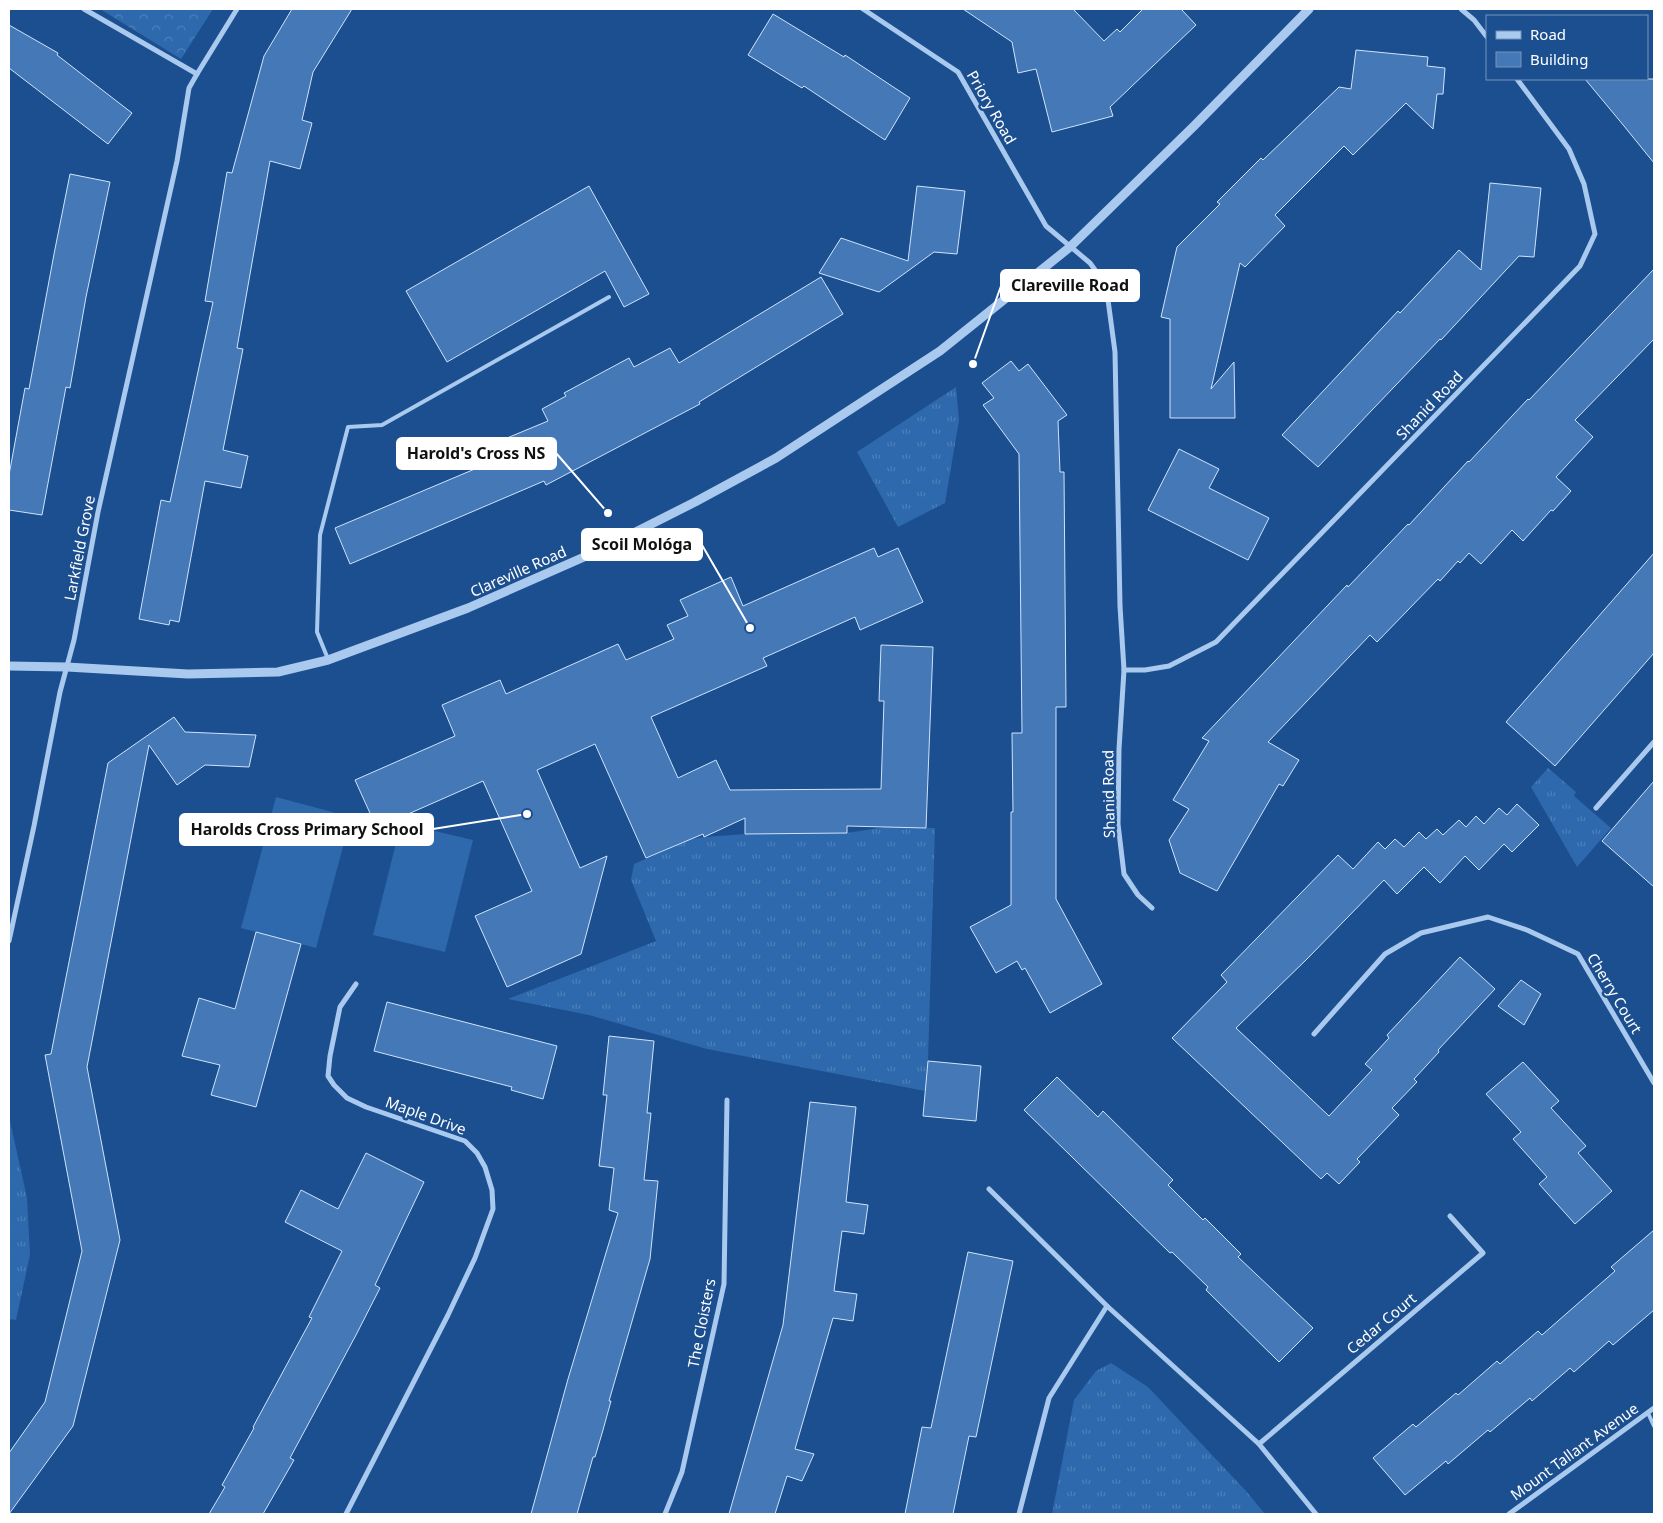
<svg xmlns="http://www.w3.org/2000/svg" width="1663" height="1523" font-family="'Noto Sans',sans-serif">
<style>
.grass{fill:url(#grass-tufts)}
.park{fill:url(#park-crowns)}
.pitch{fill:#2e69ad}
.building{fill:#4478b7;stroke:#cfe3fa}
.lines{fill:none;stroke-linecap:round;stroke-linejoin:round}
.service{stroke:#a9c9ee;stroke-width:4}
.minor{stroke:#a9c9ee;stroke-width:5}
.tertiary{stroke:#a9c9ee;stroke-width:9}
.labels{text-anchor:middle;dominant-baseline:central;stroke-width:5;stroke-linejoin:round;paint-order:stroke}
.street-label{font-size:15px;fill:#fff;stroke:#1b4f8f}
.leader{fill:none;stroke:#fff;stroke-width:2}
.callout-dot{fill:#fff;stroke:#1b4f8f;stroke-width:2}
.callout{fill:#fff;stroke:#fff;stroke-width:2}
.callout-label{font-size:16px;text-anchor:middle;font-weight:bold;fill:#111}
</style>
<defs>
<pattern id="grass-tufts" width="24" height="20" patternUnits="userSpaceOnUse" patternTransform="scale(1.25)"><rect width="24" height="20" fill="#2e69ad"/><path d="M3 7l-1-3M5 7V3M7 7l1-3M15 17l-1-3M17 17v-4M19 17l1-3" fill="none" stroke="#4d80b9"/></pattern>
<pattern id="park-crowns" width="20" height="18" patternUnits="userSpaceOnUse" patternTransform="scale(1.25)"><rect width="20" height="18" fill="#2e69ad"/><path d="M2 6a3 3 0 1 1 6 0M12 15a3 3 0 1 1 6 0" fill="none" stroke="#4d80b9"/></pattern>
</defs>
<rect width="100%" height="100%" fill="#1b4f8f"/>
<g class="grass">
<polygon points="956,387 959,420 945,503 898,527 857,452"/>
<polygon points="1548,768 1576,792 1574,796 1611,828 1577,867 1531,787"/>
<polygon points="885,827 935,828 928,1061 925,1091 707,1049 589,1015 508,999 656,941 631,880 634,864 691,839 705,837 745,834 847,833"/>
<polygon points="9,1121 10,1121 27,1198 30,1255 16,1320 9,1319"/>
<polygon points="1111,1363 1148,1387 1246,1491 1265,1514 1052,1514 1074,1400 1096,1371"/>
</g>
<polygon class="park" points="100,9 213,9 181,59"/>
<g class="pitch">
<polygon points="276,797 351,817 316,948 241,928"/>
<polygon points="401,823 473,840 445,952 373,935"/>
</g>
<g class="building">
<polygon points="292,9 352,9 313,72 302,120 312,123 300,169 270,161 237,348 243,349 223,450 248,456 241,488 205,481 179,622 170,620 169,625 139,619 161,500 170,502 213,302 205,301 227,172 232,173 264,56"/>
<polygon points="963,9 1073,9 1104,41 1117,29 1120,32 1143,9 1181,9 1196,25 1110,107 1113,116 1052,132 1036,69 1018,73 1012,42"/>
<polygon points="773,14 844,57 845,55 910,98 885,140 804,86 802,88 748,55"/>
<polygon points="9,25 58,53 57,55 132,113 108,144 9,68"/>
<polygon points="1356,50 1428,57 1427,66 1445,68 1443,94 1437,94 1433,129 1406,103 1353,155 1344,146 1275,215 1285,226 1245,267 1240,263 1211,389 1234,362 1235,418 1170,418 1170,319 1161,317 1177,247 1220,204 1217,202 1261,158 1263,160 1339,87 1351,89"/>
<polygon points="1585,79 1654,79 1654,163 1624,126"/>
<polygon points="70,174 110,182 86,297 70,388 66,387 42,515 9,510 9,475 25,388 29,389 54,254"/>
<polygon points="1490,183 1541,188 1534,257 1519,256 1441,340 1440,339 1372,410 1318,467 1282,435 1398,311 1400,313 1459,250 1481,270"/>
<polygon points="589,186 649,294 624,307 605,271 447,362 406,291"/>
<polygon points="917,186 965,191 957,254 934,252 879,292 819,273 841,238 908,261"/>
<polygon points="1654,269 1654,339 1575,420 1593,437 1556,477 1571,491 1553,511 1551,510 1523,541 1512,530 1481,564 1469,553 1460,563 1458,561 1440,581 1438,579 1377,642 1370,635 1268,742 1299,760 1283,786 1279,784 1217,891 1180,873 1169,840 1189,809 1173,800 1209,741 1202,738 1347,585 1348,587 1408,524 1409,525 1468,461 1469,462 1528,399 1529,400"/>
<polygon points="821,277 843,314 699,402 700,404 546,485 544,481 350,564 335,528 489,463 483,448 548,421 542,409 566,396 564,393 629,358 634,367 670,348 679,363"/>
<polygon points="1011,361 1019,371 1028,364 1067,415 1058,421 1060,472 1064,472 1066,707 1056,707 1056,899 1102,984 1050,1013 1025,968 1022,970 1017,961 996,973 970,927 1011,905 1011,812 1013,812 1012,733 1022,733 1019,454 983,405 994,398 982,383"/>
<polygon points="1179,449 1219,469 1209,488 1269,518 1248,560 1148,510"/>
<polygon points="874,548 878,557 898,548 923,602 860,630 855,617 763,658 767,666 651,717 678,778 716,760 730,790 881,789 884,701 879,701 881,645 933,647 926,828 847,826 847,833 745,834 745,818 704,837 703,834 646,858 595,744 537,770 580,868 607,856 581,954 507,987 475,916 532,891 483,781 390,822 374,822 355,780 455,736 442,705 500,680 506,694 618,644 626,660 674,639 667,625 688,616 680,600 731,577 743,606"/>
<polygon points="1654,553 1654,653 1555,766 1506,722"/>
<polygon points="174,717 185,732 256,735 249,767 205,765 177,785 149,745 87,1067 120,1240 73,1426 9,1514 9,1453 45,1402 82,1251 45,1055 51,1054 108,763"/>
<polygon points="1654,781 1654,887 1602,841"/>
<polygon points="1517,804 1539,825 1512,852 1504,844 1479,870 1465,856 1440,883 1424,867 1397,894 1384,880 1307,959 1236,1028 1329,1116 1372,1070 1365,1064 1389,1038 1387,1035 1460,957 1495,989 1438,1050 1439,1052 1414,1079 1417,1082 1392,1108 1399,1115 1357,1159 1360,1162 1339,1184 1327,1173 1321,1179 1172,1038 1227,982 1221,975 1338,855 1353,869 1378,842 1385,849 1395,839 1404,847 1419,832 1426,839 1437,829 1443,835 1459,820 1466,827 1476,816 1484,824 1499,808 1507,815"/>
<polygon points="256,932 301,944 256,1107 211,1095 220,1065 182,1056 199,998 235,1009"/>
<polygon points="1521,980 1541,994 1524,1025 1498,1006"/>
<polygon points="387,1002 557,1046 543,1099 511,1090 512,1087 374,1051"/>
<polygon points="609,1036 654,1041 647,1113 651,1113 644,1180 658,1181 650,1259 609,1401 611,1401 603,1430 595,1457 593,1457 577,1514 531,1514 568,1379 618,1213 609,1210 614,1168 599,1166 607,1095 603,1095"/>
<polygon points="928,1061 981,1066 976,1121 923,1116"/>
<polygon points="1523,1062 1559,1101 1551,1108 1586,1146 1578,1153 1612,1191 1575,1224 1539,1184 1547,1177 1513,1139 1521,1132 1486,1094"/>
<polygon points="1057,1077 1098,1117 1103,1111 1173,1180 1168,1185 1203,1220 1205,1218 1241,1254 1238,1257 1313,1328 1279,1362 1206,1290 1208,1287 1172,1252 1170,1253 1024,1110"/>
<polygon points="810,1102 856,1107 846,1202 868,1205 864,1234 842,1231 834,1291 857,1294 853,1321 833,1318 795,1449 814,1454 802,1481 787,1476 775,1514 729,1514 783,1325"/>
<polygon points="366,1153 424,1182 375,1285 380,1288 356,1335 290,1458 294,1460 263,1514 209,1514 225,1487 222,1485 254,1428 253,1427 312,1318 309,1317 342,1251 285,1222 301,1190 338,1209"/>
<polygon points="1654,1230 1654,1310 1613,1345 1609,1341 1574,1372 1570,1368 1532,1401 1530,1398 1490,1432 1488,1430 1448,1464 1446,1461 1405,1495 1373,1458 1413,1424 1416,1427 1456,1393 1458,1395 1497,1361 1500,1364 1538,1331 1542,1335 1615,1271 1611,1267"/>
<polygon points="968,1252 1013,1261 976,1437 969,1436 953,1514 905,1514 922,1427 931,1428"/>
</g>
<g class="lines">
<g class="service">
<polyline points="328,659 317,632 320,535 348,427 382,425 609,297"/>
<polyline points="1648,1413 1654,1426"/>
</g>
<g class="minor">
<polyline points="84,9 197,74"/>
<polyline points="863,9 958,72 1046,226 1090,263 1106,285 1115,352 1120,606 1124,670 1119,749 1118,824 1124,874 1138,895 1152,908"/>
<polyline points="1461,9 1474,20 1487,37"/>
<polyline points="1124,670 1145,670 1169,666 1216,642 1580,266 1595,234 1584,184 1569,149 1517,79"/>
<polyline points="1596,808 1654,742"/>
<polyline points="9,941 34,826 60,692 74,640 98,512 177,161 189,88 197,74 237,9"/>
<polyline points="1314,1034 1385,954 1421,933 1488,917 1527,930 1578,954 1654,1083"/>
<polyline points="989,1189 1107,1306 1259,1444 1316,1514"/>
<polyline points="1259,1444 1483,1253 1450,1216"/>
<polyline points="346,1514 448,1315 475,1258 493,1209 492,1190 485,1167 477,1153 465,1141 366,1107 347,1098 334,1085 328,1076 330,1056 340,1007 356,984"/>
<polyline points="665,1514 682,1472 724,1284 727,1100"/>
<polyline points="1019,1514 1049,1398 1107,1306"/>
<polyline points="1509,1514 1654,1408"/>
</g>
<polyline class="tertiary" points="9,666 67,667 188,674 278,672 328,660 468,608 600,550 695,502 776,458 940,351 1070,247 1194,126 1309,9"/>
</g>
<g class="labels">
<g class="street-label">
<text transform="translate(992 107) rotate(60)">Priory Road</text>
<text transform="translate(1429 405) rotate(-46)">Shanid Road</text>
<text transform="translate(79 548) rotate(-79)">Larkfield Grove</text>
<text transform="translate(518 571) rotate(-24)">Clareville Road</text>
<text transform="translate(1108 794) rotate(-91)">Shanid Road</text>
<text transform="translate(1615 993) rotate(59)">Cherry Court</text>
<text transform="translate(426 1115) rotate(20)">Maple Drive</text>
<text transform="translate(701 1323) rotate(-79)">The Cloisters</text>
<text transform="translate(1381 1323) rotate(-40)">Cedar Court</text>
<text transform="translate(1574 1451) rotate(-36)">Mount Tallant Avenue</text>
</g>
</g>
<path class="leader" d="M973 364L1001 286M608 513L556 453M750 628L702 545M527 814L433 829"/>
<g class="callout-dot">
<circle cx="973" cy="364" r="5"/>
<circle cx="608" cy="513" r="5"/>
<circle cx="750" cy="628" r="5"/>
<circle cx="527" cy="814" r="5"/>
</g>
<g class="callout">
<rect x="1001" y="270" width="138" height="31" rx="5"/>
<rect x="397" y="438" width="159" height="31" rx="5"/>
<rect x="582" y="529" width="120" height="31" rx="5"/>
<rect x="180" y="814" width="253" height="31" rx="5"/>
</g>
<g class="callout-label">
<text x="1070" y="291">Clareville Road</text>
<text x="476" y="459">Harold's Cross NS</text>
<text x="642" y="550">Scoil Mológa</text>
<text x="307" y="835">Harolds Cross Primary School</text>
</g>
<rect width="1663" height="1523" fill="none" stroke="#ffffff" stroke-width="20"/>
<rect x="1486" y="15" width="162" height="65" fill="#1b4f8f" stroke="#7695bc"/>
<rect x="1496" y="31" width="25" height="8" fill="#a9c9ee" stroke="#7695bc"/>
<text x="1530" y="40" font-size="15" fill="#ffffff">Road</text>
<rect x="1496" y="52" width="25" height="15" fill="#4478b7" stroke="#7695bc"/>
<text x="1530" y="65" font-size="15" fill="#ffffff">Building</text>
</svg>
